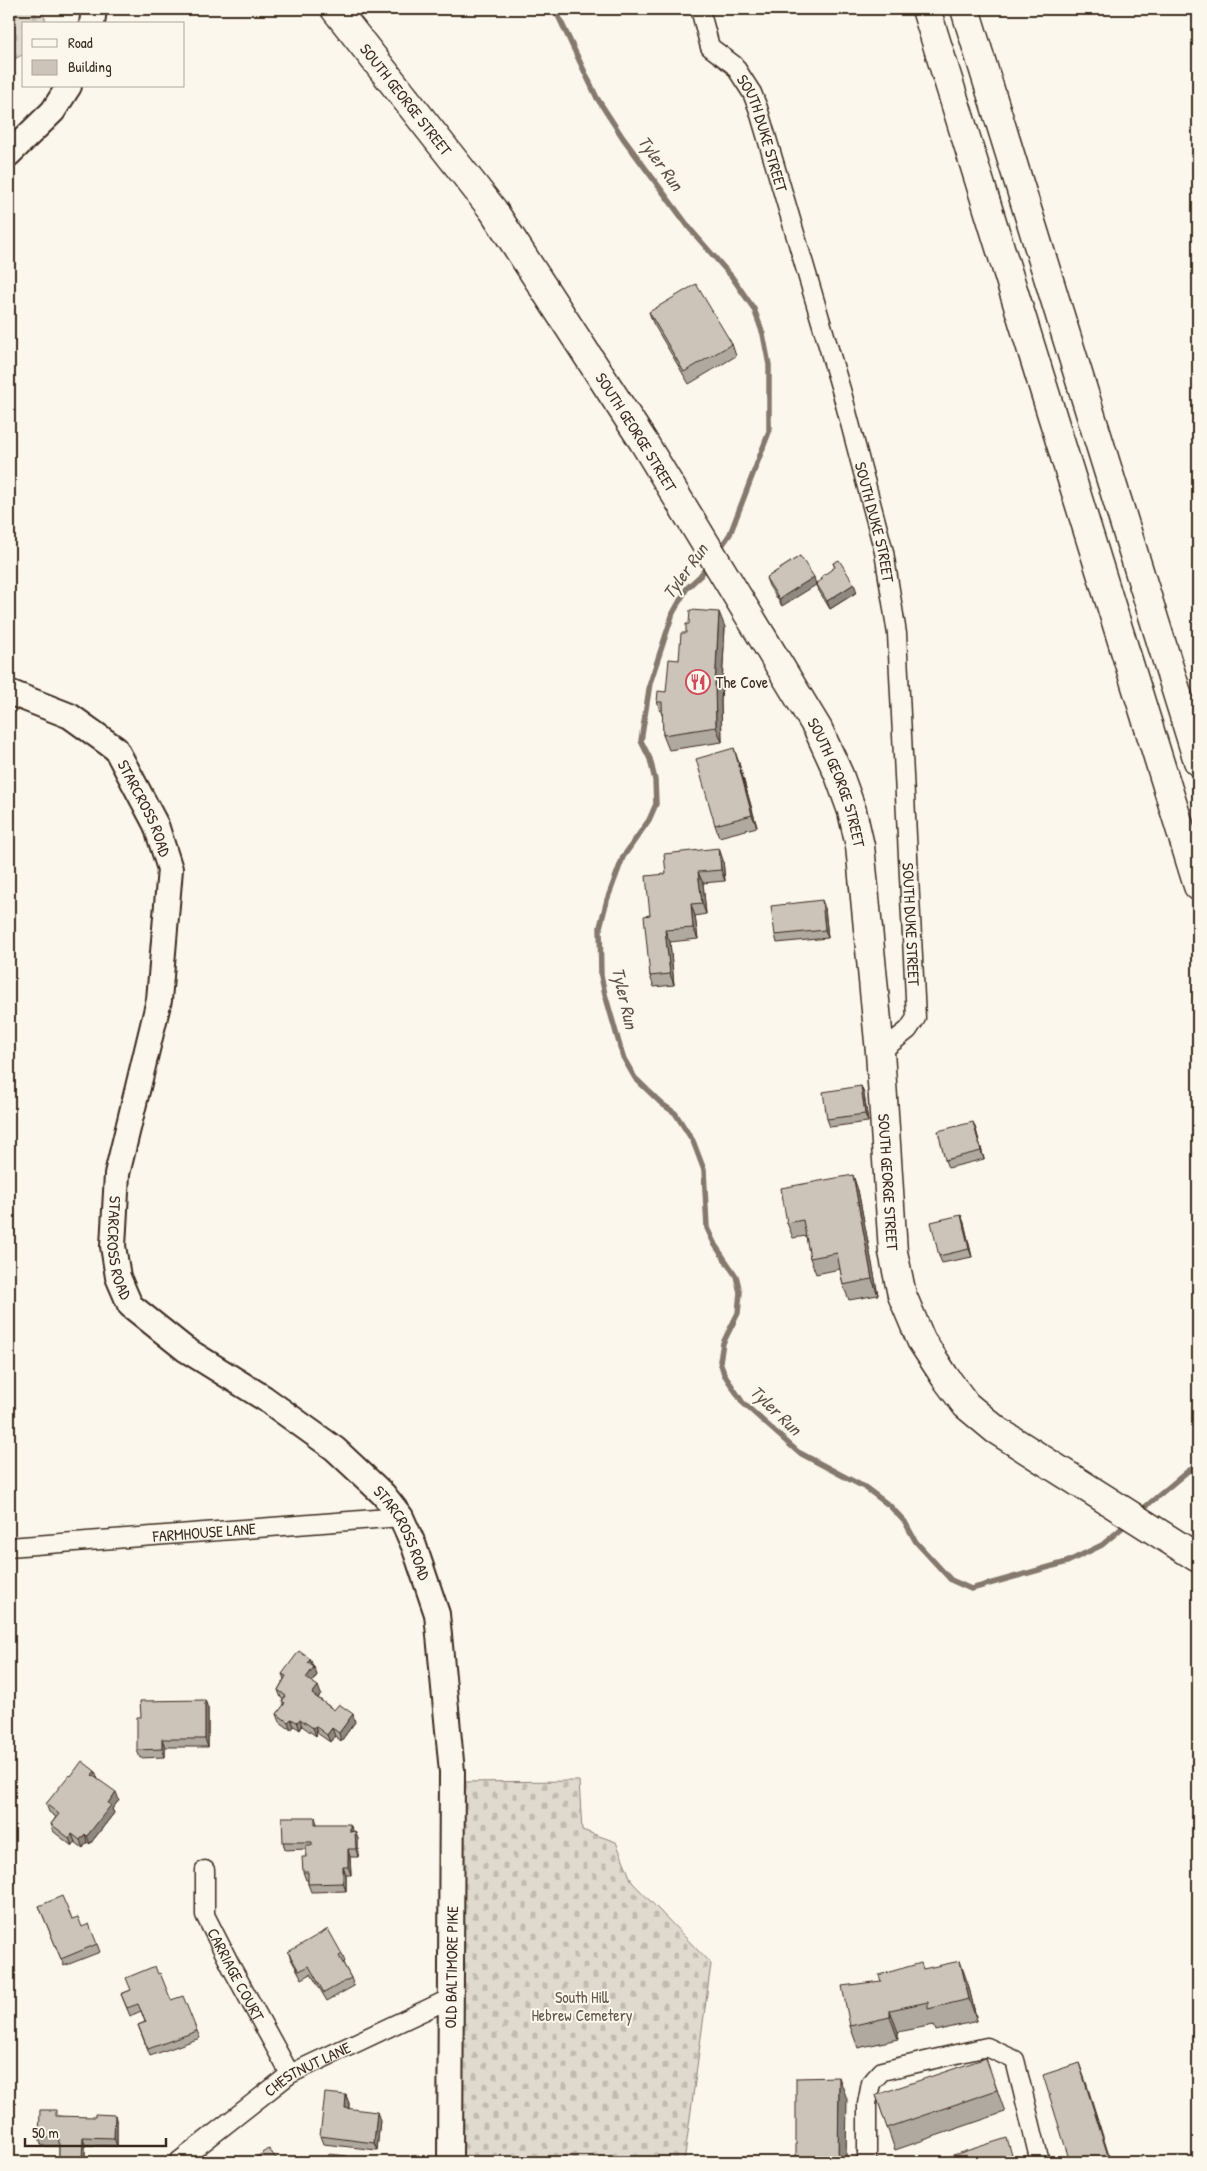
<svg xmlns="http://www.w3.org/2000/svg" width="1207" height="2171" font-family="'Patrick Hand',sans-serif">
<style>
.cemetery{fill:url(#cemetery-stones);stroke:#8d8276}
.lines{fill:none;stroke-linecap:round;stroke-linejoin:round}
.stream{stroke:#85796d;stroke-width:5.5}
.street-casing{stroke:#3b2a1e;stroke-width:21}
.secondary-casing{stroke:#3b2a1e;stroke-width:28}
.primary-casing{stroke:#3b2a1e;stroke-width:31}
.highway-casing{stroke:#3b2a1e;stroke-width:31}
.street{stroke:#fbf7ec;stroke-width:18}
.secondary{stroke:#fbf7ec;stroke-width:24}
.primary{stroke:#fbf7ec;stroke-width:28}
.highway{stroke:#fbf7ec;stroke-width:28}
.wall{fill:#afa99f;stroke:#3b2a1e}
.shaded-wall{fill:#8f8982;stroke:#3b2a1e}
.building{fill:#ccc4b9;stroke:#3b2a1e}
.labels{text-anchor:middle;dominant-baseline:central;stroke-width:4;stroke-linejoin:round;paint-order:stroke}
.street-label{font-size:16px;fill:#3b2a1e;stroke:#fbf7ec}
.poi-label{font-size:16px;fill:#3b2a1e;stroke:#fbf7ec;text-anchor:start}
.park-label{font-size:16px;fill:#64564a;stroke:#fbf7ec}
.water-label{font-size:18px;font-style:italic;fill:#605246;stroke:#fbf7ec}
</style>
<defs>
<pattern id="cemetery-stones" width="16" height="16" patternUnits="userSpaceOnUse" patternTransform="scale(1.25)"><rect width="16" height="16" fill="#dfd9ce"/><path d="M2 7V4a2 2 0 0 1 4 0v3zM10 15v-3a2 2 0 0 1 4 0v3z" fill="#c0bab0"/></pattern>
</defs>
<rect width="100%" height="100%" fill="#fbf7ec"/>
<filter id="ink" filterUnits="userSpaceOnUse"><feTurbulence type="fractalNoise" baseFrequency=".02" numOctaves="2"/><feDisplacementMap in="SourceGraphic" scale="10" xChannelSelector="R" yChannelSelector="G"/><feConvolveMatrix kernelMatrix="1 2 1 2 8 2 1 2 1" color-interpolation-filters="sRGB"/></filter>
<g filter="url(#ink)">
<g class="cemetery">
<polygon points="9,9 40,9 48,24 24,24 24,54 9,62"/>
<polygon points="579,1781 582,1830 616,1842 632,1882 711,1964 684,2162 460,2162 456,1782"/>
</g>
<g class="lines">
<g class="stream">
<polyline points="555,9 597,98 623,138 691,230 732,277 754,309 763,334 769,365 769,432 730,534 719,550"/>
<polyline points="709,564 700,576 687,588 673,613 650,683 641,741 650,759 655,780 656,804 649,820 623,857 607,900 600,927 601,976 605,994 623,1057 635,1078 662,1104 675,1113 693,1141 704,1170 707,1228 715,1245 736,1276 740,1292 738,1313 723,1343 720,1361 724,1374 743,1403 798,1452 866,1488 890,1506 905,1522 916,1542 951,1580 971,1589 1067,1562 1102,1545 1129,1522"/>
<polyline points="1139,1512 1188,1471 1198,1466"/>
</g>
<defs>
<g id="street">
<path id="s1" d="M700 9 710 47 734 65 752 93 758 108 842 393 884 552 897 634 916 1018 908 1030 880 1052"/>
<path id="s2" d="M9 1547 401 1517"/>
<path id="s3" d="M205 1870V1915L233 1970 290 2074"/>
<path id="s4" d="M178 2162 290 2074 451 1998"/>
<polyline points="867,2162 867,2104 871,2083 882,2071 987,2047 1015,2060 1040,2162"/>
</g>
<g id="secondary">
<polyline points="92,24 94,9"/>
<polyline points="9,154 53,111 69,86"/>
<path id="s5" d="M9 692 70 716 116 749 156 825 170 869 159 1000 117 1174 113 1246 118 1277 130 1305 185 1349 264 1398 335 1449 383 1494 401 1517 414 1546 437 1614 452 1772 450 2162"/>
</g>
<g id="primary">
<path id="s6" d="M335 9 493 210 643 441 818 729 839 775 852 811 860 846 880 1052 893 1252 902 1295 921 1340 945 1377 966 1405 996 1430 1198 1558"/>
</g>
<g id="highway">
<polyline points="926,9 1198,886"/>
<polyline points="965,9 1198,761"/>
</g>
</defs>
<use href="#street" class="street-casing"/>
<use href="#secondary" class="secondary-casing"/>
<use href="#primary" class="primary-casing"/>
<use href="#highway" class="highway-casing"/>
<use href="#street" class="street"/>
<use href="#secondary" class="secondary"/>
<use href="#primary" class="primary"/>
<use href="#highway" class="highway"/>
</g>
<g class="wall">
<polygon points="649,312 732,344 736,356 689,384 653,323"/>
<polygon points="800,556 782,606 769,586 766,578"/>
<polygon points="833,563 857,592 830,609 819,591 816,583 822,580 821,577 835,568"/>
<polygon points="725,627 721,702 722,742 669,750 663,735 663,717 657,702 666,692 679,660 686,633"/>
<polygon points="738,760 757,827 719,837 715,825"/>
<polygon points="723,860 725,881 703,883 706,914 695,916 698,939 670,942 674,985 654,987 650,976 650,915 666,874"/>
<polygon points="825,908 828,938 777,943 775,935"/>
<polygon points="861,1086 864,1094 868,1122 830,1127 827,1119"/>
<polygon points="973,1122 976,1130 984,1159 948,1168 945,1160"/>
<polygon points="858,1190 878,1295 849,1300 843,1285 840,1269 816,1274 810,1258 806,1236 793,1238 787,1223"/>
<polygon points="961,1215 964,1223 972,1257 942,1263 939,1256"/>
<polygon points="1198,1637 1198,1650 1195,1642"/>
<polygon points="310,1659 317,1675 312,1682 321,1694 318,1698 334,1710 355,1722 341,1741 335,1736 330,1742 317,1733 316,1736 302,1726 300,1730 294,1726 291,1730 280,1722 277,1714 284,1705 282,1701 284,1700 281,1698 278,1690 284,1679 282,1674"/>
<polygon points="208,1708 208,1747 165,1747 165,1757 140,1758 137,1750"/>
<polygon points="71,1776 98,1779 119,1800 112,1809 114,1813 90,1844 87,1842 83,1848 75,1842 72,1846 54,1832 51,1824 56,1817 49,1812 46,1804"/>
<polygon points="315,1817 317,1824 353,1832 355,1831 358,1839 358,1857 350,1857 351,1875 346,1875 346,1891 311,1892 308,1884 308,1880 306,1880 303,1872 306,1857 306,1849 285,1850 283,1842"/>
<polygon points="39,1906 72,1919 82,1927 97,1944 100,1952 64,1966"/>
<polygon points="288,1952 342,1954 345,1962 343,1963 351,1978 354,1986 327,2001 311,1974 302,1979 291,1959"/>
<polygon points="923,1969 968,1984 977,2021 936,2031 934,2025 898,2032 898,2039 858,2048 850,2026 881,1981"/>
<polygon points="158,1974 171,2000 197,2031 200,2038 150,2056 138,2025 145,2022 141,2011 130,2016 121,1994 131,1990"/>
<polygon points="994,2081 1005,2112 895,2150 876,2095"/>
<polygon points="349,2103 349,2109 380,2120 377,2150 323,2144 320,2136"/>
<polygon points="58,2116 117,2123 117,2146 85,2145 85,2162 59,2162 59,2146 42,2146 39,2138"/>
</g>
<g class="shaded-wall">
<polygon points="814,577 816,585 782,606 779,599"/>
<polygon points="854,584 857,592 830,609 827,601"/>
<polygon points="719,612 725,627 721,702 722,742 716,727 715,686"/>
<polygon points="734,748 738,760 757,827 752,815"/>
<polygon points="719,848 723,860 725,881 721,870"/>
<polygon points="698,872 703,883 706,914 702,903"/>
<polygon points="822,900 825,908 828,938 825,930"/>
<polygon points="691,904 695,916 698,939 693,928"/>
<polygon points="665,930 670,942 674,985 670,974"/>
<polygon points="861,1086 864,1094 868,1122 865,1114"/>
<polygon points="973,1122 976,1130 984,1159 981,1151"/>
<polygon points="853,1175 858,1190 878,1295 872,1279"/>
<polygon points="961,1215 964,1223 972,1257 969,1249"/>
<polygon points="310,1659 313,1667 308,1663"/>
<polygon points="314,1667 317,1675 309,1686 306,1678"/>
<polygon points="318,1686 321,1694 315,1702 312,1694"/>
<polygon points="205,1700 208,1708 208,1747 205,1739"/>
<polygon points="353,1714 355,1722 341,1741 339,1733"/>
<polygon points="291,1719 294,1726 291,1730 288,1722"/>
<polygon points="300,1719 302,1726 300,1730 297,1722"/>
<polygon points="315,1726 317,1733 316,1736 313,1728"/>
<polygon points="332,1728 335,1736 330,1742 327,1735"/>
<polygon points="162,1739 165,1747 165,1757 162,1749"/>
<polygon points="95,1771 98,1779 92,1775"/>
<polygon points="116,1792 119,1800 112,1809 114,1813 90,1844 87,1836 108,1803"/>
<polygon points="350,1824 353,1831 350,1832"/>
<polygon points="355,1831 358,1839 358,1857 356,1849"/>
<polygon points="72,1834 75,1842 72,1846 69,1838"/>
<polygon points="85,1834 87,1842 83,1848 80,1840"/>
<polygon points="348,1849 350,1857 351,1875 348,1867"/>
<polygon points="343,1867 346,1875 346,1891 343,1883"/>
<polygon points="960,1961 968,1984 977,2021 969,1999"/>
<polygon points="890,2010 898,2032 898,2039 890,2017"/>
<polygon points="1079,2063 1087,2085 1111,2162 1110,2162"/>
<polygon points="839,2077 847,2099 846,2162 838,2162"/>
<polygon points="346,2095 349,2103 348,2116 345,2108"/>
<polygon points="377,2112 380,2120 377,2150 374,2143"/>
<polygon points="115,2115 117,2123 117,2146 114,2138"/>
<polygon points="83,2137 85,2145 85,2162 82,2162"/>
</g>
<g class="building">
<polygon points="696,284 732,344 684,372 649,312"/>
<polygon points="800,556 814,577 779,599 766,578"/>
<polygon points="839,560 854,584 827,601 816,583 823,579 821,577 835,567 833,563"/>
<polygon points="690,610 719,612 715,686 716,727 663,735 662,702 657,702 658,691 666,692 669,659 679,660 681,633 686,633 686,624 689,624"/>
<polygon points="734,748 752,815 715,825 696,759"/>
<polygon points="719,848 721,870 698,872 702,903 691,904 693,928 665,930 670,974 650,976 644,916 650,915 646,876 666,874 664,854"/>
<polygon points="822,900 825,930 775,935 771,906"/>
<polygon points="861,1086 865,1114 827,1119 823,1092"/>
<polygon points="973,1122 981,1151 945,1160 938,1131"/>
<polygon points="853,1175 872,1279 843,1285 837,1253 810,1258 803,1220 787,1223 781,1188"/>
<polygon points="961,1215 969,1249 939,1256 931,1222"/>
<polygon points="1198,1637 1198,1644 1195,1642"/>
<polygon points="299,1651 310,1659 308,1663 314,1667 306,1678 318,1686 312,1694 334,1710 339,1704 353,1714 339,1733 332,1728 327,1735 315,1726 313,1728 300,1719 297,1722 291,1719 288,1722 277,1714 285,1703 282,1701 286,1696 278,1690 286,1676 282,1674"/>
<polygon points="205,1700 205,1739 162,1739 162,1749 137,1750 137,1717 141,1717 140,1701"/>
<polygon points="82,1761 95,1771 92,1775 116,1792 108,1803 111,1805 87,1836 85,1834 80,1840 72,1834 69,1838 51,1824 59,1814 46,1804 69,1775 71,1776"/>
<polygon points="282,1817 315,1817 315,1824 350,1824 350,1832 355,1831 356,1849 348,1849 348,1867 343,1867 343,1883 308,1884 308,1872 303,1872 302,1857 306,1857 306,1845 312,1845 312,1842 283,1842"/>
<polygon points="62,1896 72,1919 78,1917 82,1927 89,1924 97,1944 61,1959 39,1906"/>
<polygon points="328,1929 342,1954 339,1956 351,1978 324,1993 309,1966 299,1971 288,1952"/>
<polygon points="960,1961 969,1999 928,2009 928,2002 890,2010 890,2017 850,2026 842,1986 881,1981 879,1975 921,1963 923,1969"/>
<polygon points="155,1966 158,1974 160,1973 171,2000 183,1996 197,2031 148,2049 138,2025 146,2022 138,2004 127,2008 121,1994 131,1990 126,1978"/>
<polygon points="986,2058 997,2090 887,2128 876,2095"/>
<polygon points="1079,2063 1110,2162 1070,2162 1043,2075"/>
<polygon points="839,2077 838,2162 796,2162 796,2078"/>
<polygon points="325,2093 346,2095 345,2108 377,2112 374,2143 320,2136"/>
<polygon points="40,2110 56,2110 56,2116 95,2117 95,2114 115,2115 114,2138 83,2137 82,2162 59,2162 59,2138 39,2138"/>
<polygon points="1007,2138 1014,2162 931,2162"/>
<polygon points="269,2149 279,2162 249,2162"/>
<polygon points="329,2154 347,2156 346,2162 328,2162"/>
</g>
</g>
<defs>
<symbol id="restaurant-ring" viewBox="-11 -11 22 22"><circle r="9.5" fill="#fbf7ec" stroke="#d1495b" stroke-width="1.5"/><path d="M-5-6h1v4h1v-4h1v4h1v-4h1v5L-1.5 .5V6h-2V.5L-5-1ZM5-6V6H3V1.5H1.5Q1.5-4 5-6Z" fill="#d1495b"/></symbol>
</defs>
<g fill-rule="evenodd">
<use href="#restaurant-ring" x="684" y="668" width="28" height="28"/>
</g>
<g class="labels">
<g class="street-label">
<text stroke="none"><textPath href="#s6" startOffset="115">SOUTH GEORGE STREET</textPath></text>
<text stroke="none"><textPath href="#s1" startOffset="144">SOUTH DUKE STREET</textPath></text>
<text stroke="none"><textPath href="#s6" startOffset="520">SOUTH GEORGE STREET</textPath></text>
<text stroke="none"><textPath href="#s1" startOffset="549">SOUTH DUKE STREET</textPath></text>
<text stroke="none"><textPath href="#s6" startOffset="925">SOUTH GEORGE STREET</textPath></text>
<text stroke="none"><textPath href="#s5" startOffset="188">STARCROSS ROAD</textPath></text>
<text stroke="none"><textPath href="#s1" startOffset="954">SOUTH DUKE STREET</textPath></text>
<text stroke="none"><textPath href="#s6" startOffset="1330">SOUTH GEORGE STREET</textPath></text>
<text stroke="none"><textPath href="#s5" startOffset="639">STARCROSS ROAD</textPath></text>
<text stroke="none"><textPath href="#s2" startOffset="196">FARMHOUSE LANE</textPath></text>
<text stroke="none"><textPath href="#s5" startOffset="1059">STARCROSS ROAD</textPath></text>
<text transform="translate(451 1967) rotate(-89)">OLD BALTIMORE PIKE</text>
<text stroke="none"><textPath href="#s3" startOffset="112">CARRIAGE COURT</textPath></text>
<text stroke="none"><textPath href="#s4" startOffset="160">CHESTNUT LANE</textPath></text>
</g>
<g class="poi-label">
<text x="716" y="682">The Cove</text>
</g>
<g class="park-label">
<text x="582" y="1997">South Hill<tspan x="582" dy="18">Hebrew Cemetery</tspan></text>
</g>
<g class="water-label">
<text transform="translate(661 163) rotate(54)">Tyler Run</text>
<text transform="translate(685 571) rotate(-54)">Tyler Run</text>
<text transform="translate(625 998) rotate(77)">Tyler Run</text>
<text transform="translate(776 1410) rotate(44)">Tyler Run</text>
</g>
</g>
<rect width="1207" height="2171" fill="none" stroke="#fbf7ec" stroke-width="30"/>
<rect x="15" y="15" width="1177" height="2141" fill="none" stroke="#3b2a1e" stroke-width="2" filter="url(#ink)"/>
<rect x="22" y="22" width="162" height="65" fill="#fbf7ec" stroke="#aea59a"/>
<rect x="32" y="39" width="25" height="8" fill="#fbf7ec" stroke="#aea59a"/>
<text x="68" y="48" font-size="15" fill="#3b2a1e">Road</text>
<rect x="32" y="60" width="25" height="15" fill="#ccc4b9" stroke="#aea59a"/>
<text x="68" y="72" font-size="15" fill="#3b2a1e">Building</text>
<path d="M25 2138v8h141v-8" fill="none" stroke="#3b2a1e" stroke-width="2.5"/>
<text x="32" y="2138" font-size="15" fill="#3b2a1e" stroke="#fbf7ec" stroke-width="4" paint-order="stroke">50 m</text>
</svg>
